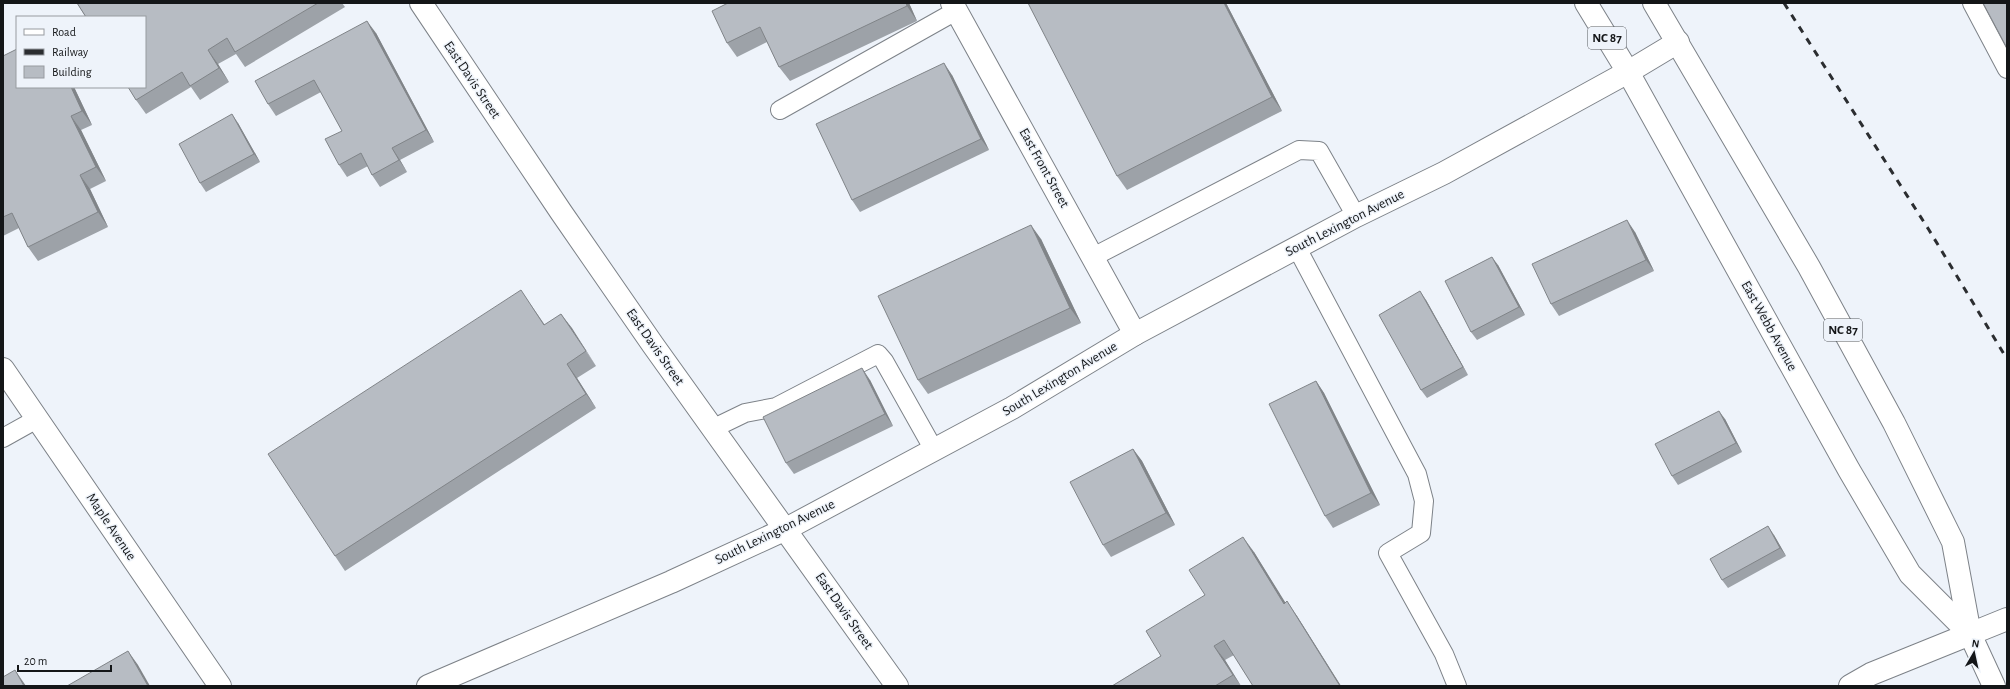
<svg xmlns="http://www.w3.org/2000/svg" width="2010" height="689" font-family="'Alegreya Sans',sans-serif">
<style>
.lines{fill:none;stroke-linecap:round;stroke-linejoin:round}
.service-casing{stroke:#7d8288;stroke-width:20}
.minor-casing{stroke:#7d8288;stroke-width:24}
.tertiary-casing{stroke:#7d8288;stroke-width:24}
.secondary-casing{stroke:#7d8288;stroke-width:24}
.trunk-casing{stroke:#7d8288;stroke-width:24}
.service{stroke:#fff;stroke-width:18}
.minor{stroke:#fff;stroke-width:22}
.tertiary{stroke:#fff;stroke-width:22}
.secondary{stroke:#fff;stroke-width:22}
.trunk{stroke:#fff;stroke-width:22}
.rail{stroke:#2b2d30;stroke-width:3;stroke-dasharray:7 7;stroke-linecap:butt}
.wall{fill:#9da2a8}
.shaded-wall{fill:#808488}
.building{fill:#b7bcc3;stroke:#808488}
.labels{text-anchor:middle;dominant-baseline:central;stroke-width:3;stroke-linejoin:round;paint-order:stroke}
.shield{fill:#eef3fa;stroke:#55585c;stroke-width:1}
.shield-label{font-size:13px;font-weight:bold;fill:#141618}
.street-label{font-size:14px;fill:#141618;stroke:#eef3fa}
</style>
<rect width="100%" height="100%" fill="#eef3fa"/>
<g class="lines">
<defs>
<g id="service">
<polyline points="1972,3 2007,69"/>
<polyline points="780,110 956,11"/>
<polyline points="1297,248 1417,474 1424,501 1421,533 1388,553 1444,654 1457,686"/>
<polyline points="1093,257 1299,150 1319,151 1356,216"/>
<polyline points="714,428 745,413 776,407 878,354 884,361 934,450"/>
<polyline points="3,438 37,419"/>
</g>
<polyline id="minor" points="1970,634 2007,619"/>
<g id="tertiary">
<polyline points="421,3 561,212 653,345 897,686"/>
<polyline points="952,3 1135,334"/>
<polyline points="428,686 671,582 786,529 1012,408 1135,334 1356,216 1444,173 1628,72 1678,42"/>
<polyline points="1850,686 1871,674 1970,634"/>
</g>
<polyline id="secondary" points="3,369 220,686"/>
<g id="trunk">
<polyline points="1586,3 1628,72 1849,470 1910,574 1970,634"/>
<polyline points="1654,3 1809,267 1894,423 1953,542 1970,634 1994,686"/>
</g>
</defs>
<use href="#service" class="service-casing"/>
<use href="#minor" class="minor-casing"/>
<use href="#tertiary" class="tertiary-casing"/>
<use href="#secondary" class="secondary-casing"/>
<use href="#trunk" class="trunk-casing"/>
<use href="#service" class="service"/>
<use href="#minor" class="minor"/>
<use href="#tertiary" class="tertiary"/>
<use href="#secondary" class="secondary"/>
<use href="#trunk" class="trunk"/>
<polyline class="rail" points="1784,3 1929,230 2007,359"/>
</g>
<g class="wall">
<polygon points="77,3 342,3 345,7 245,67 236,54 218,64 229,82 200,100 191,87 146,114 136,100"/>
<polygon points="728,3 909,3 917,21 790,81 779,67 767,42 737,57 727,43"/>
<polygon points="1226,3 1282,111 1127,190 1117,176"/>
<polygon points="376,33 434,142 400,160 407,172 380,187 372,175 368,166 347,177 339,165 342,131 321,92 276,116 268,104"/>
<polygon points="3,56 17,87 74,87 92,125 81,130 106,181 90,189 108,227 38,261 28,247 19,228 3,236"/>
<polygon points="952,75 989,150 860,212 852,200"/>
<polygon points="238,123 260,162 206,192 200,183"/>
<polygon points="1635,232 1654,271 1559,316 1551,304"/>
<polygon points="1041,239 1081,323 928,394 918,380"/>
<polygon points="1498,265 1525,315 1477,340 1471,332"/>
<polygon points="1426,300 1468,375 1427,398 1421,390"/>
<polygon points="531,305 545,325 561,314 596,366 577,378 596,408 345,571 335,556"/>
<polygon points="870,380 893,426 794,474 786,463"/>
<polygon points="1316,381 1324,393 1380,505 1333,528 1325,516"/>
<polygon points="1725,419 1742,452 1678,485 1672,476"/>
<polygon points="1133,449 1142,461 1175,525 1111,557 1103,545"/>
<polygon points="1774,535 1786,556 1728,588 1722,580"/>
<polygon points="1254,552 1285,603 1297,616 1341,686 1253,686 1234,655 1225,660 1241,686 1112,686 1161,656 1205,595"/>
</g>
<g class="shaded-wall">
<polygon points="906,3 909,3 917,21 907,6"/>
<polygon points="1224,3 1226,3 1282,111 1272,97"/>
<polygon points="367,21 376,33 434,142 426,130"/>
<polygon points="208,50 218,64 229,82 219,68"/>
<polygon points="944,63 952,75 989,150 981,139"/>
<polygon points="71,87 74,87 92,125 82,111"/>
<polygon points="232,114 238,123 260,162 254,154"/>
<polygon points="71,116 81,130 106,181 96,167"/>
<polygon points="392,148 400,160 407,172 399,160"/>
<polygon points="80,175 90,189 108,227 98,212"/>
<polygon points="1627,220 1635,232 1654,271 1646,260"/>
<polygon points="1031,225 1041,239 1081,323 1070,308"/>
<polygon points="1492,257 1498,265 1525,315 1519,307"/>
<polygon points="1420,291 1426,300 1468,375 1463,367"/>
<polygon points="561,314 572,328 596,366 586,351"/>
<polygon points="567,364 577,378 596,408 586,394"/>
<polygon points="862,368 870,380 893,426 885,414"/>
<polygon points="1316,381 1324,393 1380,505 1371,493"/>
<polygon points="1719,411 1725,419 1742,452 1736,443"/>
<polygon points="1133,449 1142,461 1175,525 1166,513"/>
<polygon points="1768,526 1774,535 1786,556 1780,548"/>
<polygon points="1243,537 1254,552 1295,618 1284,604"/>
<polygon points="1287,601 1297,616 1341,686 1340,686"/>
<polygon points="1214,646 1225,660 1241,686 1233,675"/>
<polygon points="128,651 138,665 150,686 148,686"/>
<polygon points="15,670 26,686 24,686"/>
</g>
<g class="building">
<polygon points="77,3 318,3 235,52 227,38 208,50 219,68 190,86 182,72 136,100 128,87 145,87 145,17 86,17"/>
<polygon points="728,3 906,3 907,6 779,67 760,27 727,43 712,11"/>
<polygon points="1028,3 1224,3 1272,97 1117,176"/>
<polygon points="1983,3 2007,3 2007,48"/>
<polygon points="367,21 426,130 392,148 399,160 372,175 361,153 339,165 325,139 342,131 314,80 268,104 255,81"/>
<polygon points="17,49 17,87 71,87 82,111 71,116 96,167 80,175 98,212 28,247 12,213 3,217 3,56"/>
<polygon points="944,63 981,139 852,200 816,124"/>
<polygon points="232,114 254,154 200,183 179,144"/>
<polygon points="1627,220 1646,260 1551,304 1532,264"/>
<polygon points="1031,225 1070,308 918,380 878,296"/>
<polygon points="1492,257 1519,307 1471,332 1445,281"/>
<polygon points="521,290 544,325 561,314 586,351 567,364 586,394 335,556 268,454"/>
<polygon points="1420,291 1463,367 1421,390 1379,315"/>
<polygon points="862,368 885,414 786,463 763,417"/>
<polygon points="1316,381 1371,493 1325,516 1269,404"/>
<polygon points="1719,411 1736,443 1672,476 1655,444"/>
<polygon points="1133,449 1166,513 1103,545 1070,482"/>
<polygon points="1768,526 1780,548 1722,580 1710,559"/>
<polygon points="1243,537 1284,604 1287,601 1340,686 1253,686 1224,640 1214,646 1233,675 1215,686 1112,686 1161,656 1146,631 1205,595 1189,570"/>
<polygon points="128,651 148,686 67,686"/>
<polygon points="15,670 24,686 3,686 3,677"/>
</g>
<g class="labels">
<g class="shield">
<rect x="1588" y="27" width="38" height="22" rx="3"/>
<rect x="1824" y="319" width="38" height="22" rx="3"/>
</g>
<g class="shield-label">
<text x="1607" y="38">NC 87</text>
<text x="1843" y="330">NC 87</text>
</g>
<g class="street-label">
<text transform="translate(472 80) rotate(56)">East Davis Street</text>
<text transform="translate(1044 168) rotate(61)">East Front Street</text>
<text transform="translate(1345 223) rotate(-27)">South Lexington Avenue</text>
<text transform="translate(1769 326) rotate(61)">East Webb Avenue</text>
<text transform="translate(655 347) rotate(55)">East Davis Street</text>
<text transform="translate(1060 379) rotate(-31)">South Lexington Avenue</text>
<text transform="translate(111 527) rotate(56)">Maple Avenue</text>
<text transform="translate(775 532) rotate(-26)">South Lexington Avenue</text>
<text transform="translate(844 611) rotate(55)">East Davis Street</text>
</g>
</g>
<rect width="2010" height="689" fill="none" stroke="#141618" stroke-width="8"/>
<rect x="16" y="16" width="130" height="72" fill="#eef3fa" stroke="#979ba0"/>
<rect x="24" y="29" width="20" height="6" fill="#ffffff" stroke="#979ba0"/>
<text x="52" y="36" font-size="12" fill="#141618">Road</text>
<rect x="24" y="49" width="20" height="6" fill="#2b2d30" stroke="#979ba0"/>
<text x="52" y="56" font-size="12" fill="#141618">Railway</text>
<rect x="24" y="66" width="20" height="12" fill="#b7bcc3" stroke="#979ba0"/>
<text x="52" y="76" font-size="12" fill="#141618">Building</text>
<g transform="translate(1974 653) rotate(9)" stroke="#eef3fa" stroke-width="3" paint-order="stroke">
<path d="M0-3L7 15L0 10L-7 15Z" fill="#141618"/>
<text y="-6" font-size="11" font-weight="bold" text-anchor="middle" fill="#141618">N</text>
</g>
<path d="M18 665v6h93v-6" fill="none" stroke="#141618" stroke-width="2"/>
<text x="24" y="665" font-size="12" fill="#141618" stroke="#eef3fa" stroke-width="3" paint-order="stroke">20 m</text>
</svg>
